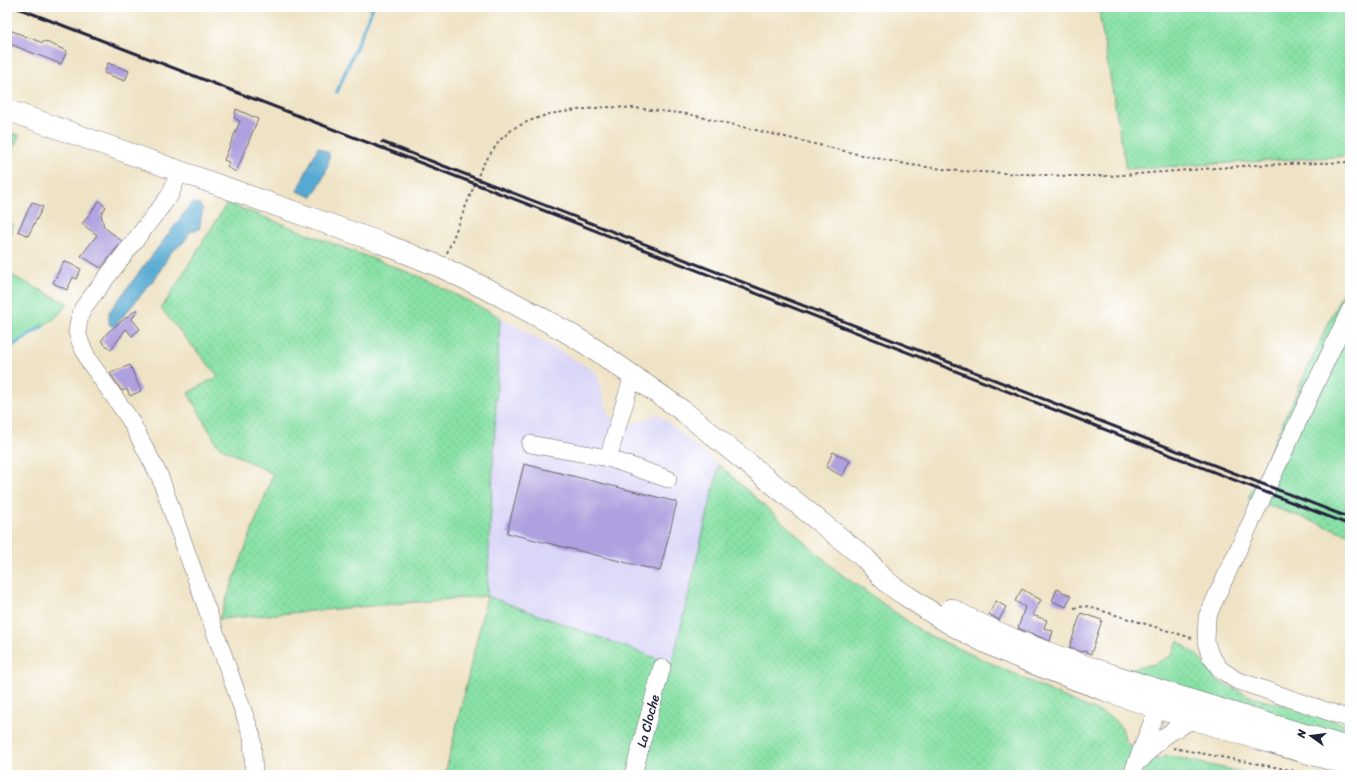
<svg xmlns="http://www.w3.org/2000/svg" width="1357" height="782" font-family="Sriracha,sans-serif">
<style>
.built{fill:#dad6f7}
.grass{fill:url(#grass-dots);stroke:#558270}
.water{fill:#56aad1;stroke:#3c6686}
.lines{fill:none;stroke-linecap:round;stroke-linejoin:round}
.stream{stroke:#56aad1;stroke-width:3.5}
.building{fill:#afa0df}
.minor-casing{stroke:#6a666b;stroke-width:18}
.major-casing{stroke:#6a666b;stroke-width:22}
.path{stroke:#6a666b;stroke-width:2;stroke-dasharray:3 3;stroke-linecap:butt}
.minor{stroke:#fff;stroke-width:17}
.major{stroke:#fff;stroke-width:21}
.rail{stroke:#22223b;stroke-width:3}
.labels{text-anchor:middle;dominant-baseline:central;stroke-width:3;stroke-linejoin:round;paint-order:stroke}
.street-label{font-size:13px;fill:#22223b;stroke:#fff}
</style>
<defs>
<pattern id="grass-dots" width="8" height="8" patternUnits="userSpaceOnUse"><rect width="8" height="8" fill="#88e1a6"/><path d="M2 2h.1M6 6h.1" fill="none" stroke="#75c190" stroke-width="1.8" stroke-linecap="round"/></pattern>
</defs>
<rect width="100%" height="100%" fill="#fff"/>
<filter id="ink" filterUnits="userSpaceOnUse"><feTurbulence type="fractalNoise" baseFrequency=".025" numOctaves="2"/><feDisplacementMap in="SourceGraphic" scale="8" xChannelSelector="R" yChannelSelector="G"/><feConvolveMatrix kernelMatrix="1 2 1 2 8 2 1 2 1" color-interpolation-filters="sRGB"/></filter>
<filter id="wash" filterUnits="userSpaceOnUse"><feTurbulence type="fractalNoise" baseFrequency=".012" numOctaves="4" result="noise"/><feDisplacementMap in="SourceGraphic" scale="16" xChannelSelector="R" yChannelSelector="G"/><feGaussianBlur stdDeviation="0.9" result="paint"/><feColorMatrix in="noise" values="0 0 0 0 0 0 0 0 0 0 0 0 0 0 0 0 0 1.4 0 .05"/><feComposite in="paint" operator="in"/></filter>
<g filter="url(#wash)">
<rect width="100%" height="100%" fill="#efe3c5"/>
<polygon class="built" points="500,317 596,372 610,418 629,425 658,414 719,465 672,664 487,596"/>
<g class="grass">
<polygon points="1098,7 1350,7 1350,156 1126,169"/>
<polygon points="7,132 19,135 7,166"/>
<polygon points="227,203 418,276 500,317 487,596 672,664 719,465 838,572 902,617 924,633 1017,675 1054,693 1111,717 1122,728 1126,743 1158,760 1166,755 1245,773 1263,775 445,775 487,596 219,619 273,474 218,446 188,393 218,376 161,309"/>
<polygon points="7,222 14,225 7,247"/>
<polygon points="7,273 68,304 55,318 7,349"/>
<polygon points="1350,276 1350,535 1248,498"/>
<polygon points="1178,641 1198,656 1216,680 1254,698 1288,706 1350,726 1350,740 1123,671 1154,664 1171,656"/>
</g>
<g class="water">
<path d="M318 147 329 153C330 169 320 184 312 197L297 191Z"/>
<polygon points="192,203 199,204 203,209 199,229 190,232 184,242 170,253 157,276 114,327 109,324 109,312"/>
</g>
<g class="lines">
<g class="stream">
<polyline points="337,92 373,7"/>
<polyline points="7,349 43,326"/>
</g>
</g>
<g id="blocks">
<g class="building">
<polygon points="7,29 43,43 44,41 67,51 61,64 7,43"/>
<polygon points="108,63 129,71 125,81 104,73"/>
<polygon points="236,109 258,119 236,172 227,167 229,162 224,160 240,121 234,118"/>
<polygon points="99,201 106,207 101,214 104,227 122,241 101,268 81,256 97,235 82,224"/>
<polygon points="32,202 43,207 28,236 18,231"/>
<polygon points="64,261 81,269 76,279 73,277 67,290 53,283"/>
<polygon points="137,309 138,310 132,319 140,329 132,336 126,329 111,350 101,341 108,332"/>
<polygon points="130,365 141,391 130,396 127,389 122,391 110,373"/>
<polygon points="833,452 850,461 842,476 826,467"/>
<polygon points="524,464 677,502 660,571 507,533"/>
<polygon points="1022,589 1041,600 1032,615 1047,620 1044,628 1053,631 1050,641 1018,628 1025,607 1015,601"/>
<polygon points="1057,589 1071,596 1066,607 1052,601"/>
<polygon points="996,601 1006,607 999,620 989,614"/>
<polygon points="1081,613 1102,620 1091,654 1084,651 1083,652 1069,648"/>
</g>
</g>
</g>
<g filter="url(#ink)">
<use href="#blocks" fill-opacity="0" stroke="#6a666b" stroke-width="1"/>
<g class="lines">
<defs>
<g id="minor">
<polyline points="180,170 170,195 83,308 79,320 77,332 81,344 89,361 129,418 160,477 252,736 254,775"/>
<polyline points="1350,310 1217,595 1207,617 1206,642 1210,655 1220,669 1236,680 1350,719"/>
<polyline points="530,444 608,458 668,479"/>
<polyline points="608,458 633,375"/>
<path d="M1142 759C1159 739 1169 731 1193 720"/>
<polyline points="1133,771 1159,705 1167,700"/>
<polyline points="633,775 662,667"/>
</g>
<g id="major">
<path d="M7 110 379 242 441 267 499 295 565 331 596 350 683 411 866 559C872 566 878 573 884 579 894 589 907 596 919 604 978 645 1045 669 1113 693 1191 720 1270 743 1350 765"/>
<path d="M951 609C1003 638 1060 658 1116 676 1193 702 1272 725 1350 748"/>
</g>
</defs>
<use href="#minor" class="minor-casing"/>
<use href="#major" class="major-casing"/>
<g class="path">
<polyline points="447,253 482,166 500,140 514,128 529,121 549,114 577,110 606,107 634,108 688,114 861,155 911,165 959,171 1069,176 1110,176 1256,165 1350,162"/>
<polyline points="1074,608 1086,606 1192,638"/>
<polyline points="1173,748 1317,775"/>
</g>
<use href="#minor" class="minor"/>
<use href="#major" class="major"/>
<g class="rail">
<polyline points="15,7 486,188 1350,525"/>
<polyline points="382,142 1350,518"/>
</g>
</g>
</g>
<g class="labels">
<g class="street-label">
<text transform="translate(648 721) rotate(-75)">La Cloche</text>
</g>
</g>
<rect width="1357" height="782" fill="none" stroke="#fff" stroke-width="24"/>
<g transform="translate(1311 736) rotate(284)" stroke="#ffffff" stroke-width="3" paint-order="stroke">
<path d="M0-3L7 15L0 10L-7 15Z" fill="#22223b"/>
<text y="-6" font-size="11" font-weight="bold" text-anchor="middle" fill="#22223b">N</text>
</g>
</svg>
